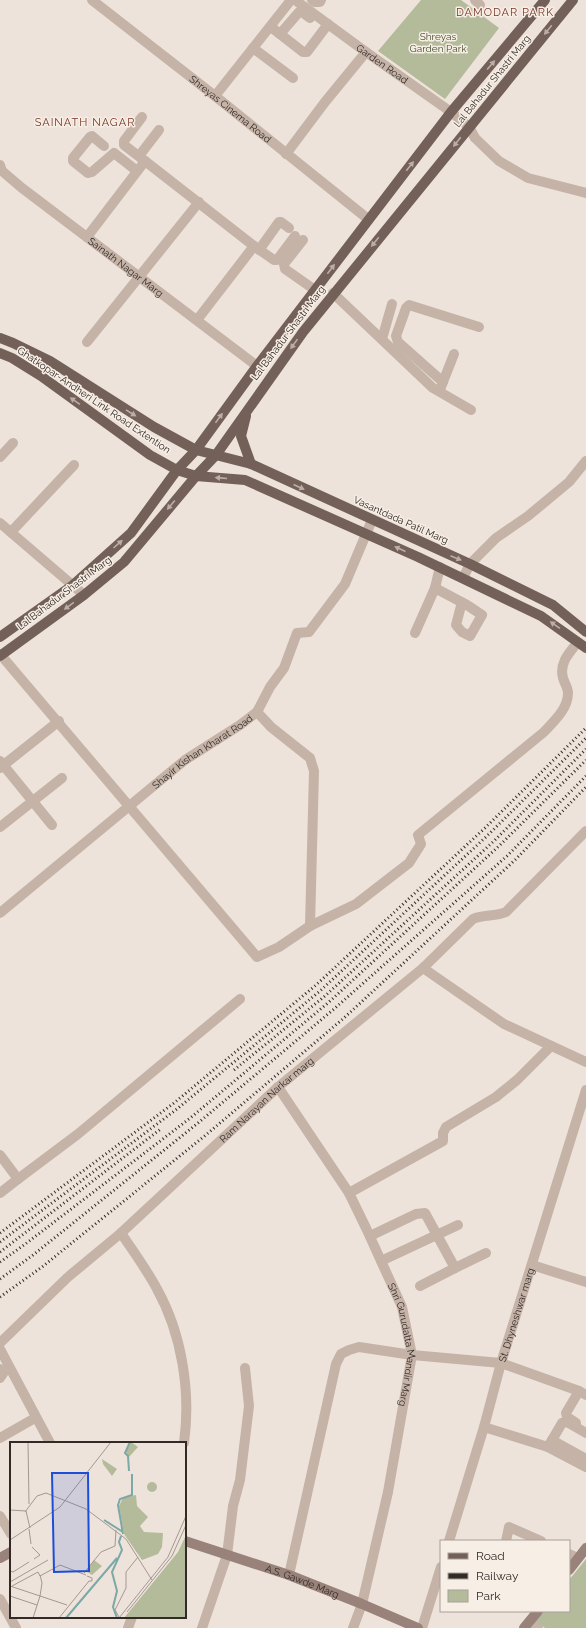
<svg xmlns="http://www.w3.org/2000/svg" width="586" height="1628" font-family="Raleway,sans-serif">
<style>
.green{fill:#b3bb9b}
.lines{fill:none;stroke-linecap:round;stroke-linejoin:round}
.street{stroke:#c5b3a7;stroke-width:10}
.secondary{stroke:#988279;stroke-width:10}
.primary{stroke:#736059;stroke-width:10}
.rail{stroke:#322a27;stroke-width:3;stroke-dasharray:1 3;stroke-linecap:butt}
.oneway{fill:#bcaea6}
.labels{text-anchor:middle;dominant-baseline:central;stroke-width:3;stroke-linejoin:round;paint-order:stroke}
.park-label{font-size:10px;fill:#444e2d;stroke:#f7eee5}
.street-label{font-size:10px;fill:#322a27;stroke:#f7eee5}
.neighbourhood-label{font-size:11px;letter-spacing:1px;fill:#793728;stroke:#f7eee5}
.inset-river{fill:none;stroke:#7ca8a7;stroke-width:2}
.inset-road{fill:none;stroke:#a39992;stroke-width:1}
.view{fill:#1d4ed8;fill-opacity:0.15;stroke:#1d4ed8;stroke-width:2}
.inset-edge{fill:none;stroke:#322a27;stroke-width:2}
</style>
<rect width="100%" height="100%" fill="#eee3da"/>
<g class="green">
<polygon points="421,0 461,0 499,28 445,99 378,51"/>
<polygon points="586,1559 586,1628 545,1628 536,1621 544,1611 569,1611 569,1580"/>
</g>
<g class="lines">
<g class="street">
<path id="s1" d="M92 0 215 96 368 219"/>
<path id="s2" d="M295 0 366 52 451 112 469 127 475 138 499 161 528 178 586 193"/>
<polyline points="312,0 315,2 320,2 321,0"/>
<polyline points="475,0 480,5"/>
<polyline points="271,27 303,52 307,52 328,24"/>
<polyline points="280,34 299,12 302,12 310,18"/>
<polyline points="253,48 293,78"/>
<polyline points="215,96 291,0"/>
<polyline points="142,117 124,141 124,145 145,161"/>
<polyline points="104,146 92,136 90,137 73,158 73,161 88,173 92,172 114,153 137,171"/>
<polyline points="286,154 325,102 366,52"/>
<polyline points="139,156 159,130"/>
<path id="s3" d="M0 165 2 171 22 188 257 366"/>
<polyline points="87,237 145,161 254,246 197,320"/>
<polyline points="303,240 284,264 285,269 315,290"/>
<polyline points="254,246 274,260 277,260 295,236"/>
<polyline points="259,250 279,222 281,222 289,228"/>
<polyline points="333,293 433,388 471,410"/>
<polyline points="382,339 392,304"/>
<polyline points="87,342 199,202"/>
<polyline points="443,382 398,342 396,336 406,308 409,305 479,327"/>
<polyline points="441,387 454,354"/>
<polyline points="0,457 13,443"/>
<polyline points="0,523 84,595"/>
<polyline points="11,532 74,465"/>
<polyline points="463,578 470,564 496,538 528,516 569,482 586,461"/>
<polyline points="435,588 467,605 482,615 470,636 462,632 456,625 462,602"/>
<polyline points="415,633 435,588 440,567"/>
<path d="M0 654 257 957 279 947 310 926 356 904 409 863 421 844 418 835 544 732C554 721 568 709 568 693 568 688 564 682 563 678 559 663 569 653 578 642"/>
<polyline points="257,712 271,727 310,758 314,771 310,926"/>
<polyline points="0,761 52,825"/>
<polyline points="0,768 59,721"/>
<polyline points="0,827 62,778"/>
<path id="s4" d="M0 913 185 760 240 725 257 712 270 687 284 668 297 633 309 632 345 584 372 520"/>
<polyline points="423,968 504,1024 586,1062"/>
<path id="s5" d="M278 1087 349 1193 366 1228 402 1307 412 1355 388 1492 362 1604 353 1628"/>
<polyline points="0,1155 18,1179 0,1193"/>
<polyline points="18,1179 78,1134 240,999"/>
<polyline points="349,1193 443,1141 443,1133 446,1127 496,1097 517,1080 551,1046"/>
<path d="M121 1233C133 1251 147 1270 157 1289 182 1334 191 1392 184 1443"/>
<polyline points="370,1236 416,1214 425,1213 455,1268 486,1253"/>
<polyline points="381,1261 458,1225"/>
<polyline points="532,1265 586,1282"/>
<polyline points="420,1286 455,1268"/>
<path id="s6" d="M0 1343 68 1277 121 1233 278 1087 423 968 473 919C484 914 495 917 506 912L586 831"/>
<polyline points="0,1349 50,1443"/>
<polyline points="0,1369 4,1372 0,1378"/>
<polyline points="576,1423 567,1417 566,1413 579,1391"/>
<polyline points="484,1427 548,1447 586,1467"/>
<polyline points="0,1438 35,1418"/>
<polyline points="552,1440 586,1459"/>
<polyline points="548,1447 562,1423 567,1422 586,1433"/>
<polyline points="0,1516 11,1534"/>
<path id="s7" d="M449 1541 484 1427 501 1363 586 1090"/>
<polyline points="506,1541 509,1527 541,1541"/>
<polyline points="569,1554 578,1558"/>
<polyline points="289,1575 336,1364 341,1354 349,1350 359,1347 412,1355 501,1363 579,1391 586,1395"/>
<polyline points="0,1599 16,1628"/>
<polyline points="530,1621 538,1628"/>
<polyline points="128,1628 132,1617"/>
<polyline points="202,1628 227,1555 233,1506 240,1480 249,1406 245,1368"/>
<polyline points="422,1628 441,1567"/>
</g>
<g class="secondary">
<path id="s8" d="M185 1541 289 1575 362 1604 418 1628"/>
<polyline points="0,1558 11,1552"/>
<polyline points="569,1570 586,1548"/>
<polyline points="524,1628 538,1611"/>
</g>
<g class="primary">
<polyline points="0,338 13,343 50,361 154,427 196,450 251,464 470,564 553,605 586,632"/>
<polyline points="0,353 12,358 41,376 150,455 177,470 196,476 245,480 418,557 541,616 586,648"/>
<polyline points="246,416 241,436 251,464"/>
<polyline points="0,637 73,585 131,533 177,470 196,450 257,366 451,112 545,0"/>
<polyline points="0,656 84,595 124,562 196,476 216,455 303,332 573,0"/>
</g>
<g class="rail">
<polyline points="234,1070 325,996 494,841 586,749"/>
<polyline points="0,1233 174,1103 316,985 486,827 586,728"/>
<polyline points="0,1242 177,1109 320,991 487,836 586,738"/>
<polyline points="0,1252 162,1128"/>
<polyline points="0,1262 24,1245 189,1119 329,1002 499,846 586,760"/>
<polyline points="0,1279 33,1255 198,1123 334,1009 507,856 586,776"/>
<polyline points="0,1297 42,1267 207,1134 344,1018 515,860 586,787"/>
</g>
</g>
<defs><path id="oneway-solid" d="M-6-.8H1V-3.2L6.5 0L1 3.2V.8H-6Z"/></defs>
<g class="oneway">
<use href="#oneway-solid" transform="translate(548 30) rotate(129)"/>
<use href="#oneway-solid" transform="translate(491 65) rotate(-50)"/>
<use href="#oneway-solid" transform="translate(457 142) rotate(128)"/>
<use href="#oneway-solid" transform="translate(410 166) rotate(-52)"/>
<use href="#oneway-solid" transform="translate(375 242) rotate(129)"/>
<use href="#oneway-solid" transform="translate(331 269) rotate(-53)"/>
<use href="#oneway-solid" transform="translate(294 344) rotate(126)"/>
<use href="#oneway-solid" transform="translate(75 401) rotate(-145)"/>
<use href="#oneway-solid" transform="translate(131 413) rotate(32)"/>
<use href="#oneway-solid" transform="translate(219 418) rotate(-54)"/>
<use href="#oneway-solid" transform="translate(221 478) rotate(-175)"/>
<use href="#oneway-solid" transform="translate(299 487) rotate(25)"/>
<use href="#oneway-solid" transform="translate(171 505) rotate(130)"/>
<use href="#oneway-solid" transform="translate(118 544) rotate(-42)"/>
<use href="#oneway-solid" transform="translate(400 549) rotate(-156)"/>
<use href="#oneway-solid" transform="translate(456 558) rotate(23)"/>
<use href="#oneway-solid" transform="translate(69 606) rotate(144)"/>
<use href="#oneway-solid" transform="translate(555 625) rotate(-146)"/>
</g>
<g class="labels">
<g class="park-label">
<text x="438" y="36">Shreyas<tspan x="438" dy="12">Garden Park</tspan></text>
</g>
<g class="street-label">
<text stroke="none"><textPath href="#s2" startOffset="108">Garden Road</textPath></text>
<text transform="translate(492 81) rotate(-51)">Lal Bahadur Shastri Marg</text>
<text stroke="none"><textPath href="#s1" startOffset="176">Shreyas Cinema Road</textPath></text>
<text stroke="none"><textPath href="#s3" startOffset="163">Sainath Nagar Marg</textPath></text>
<text transform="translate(288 333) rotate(-53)">Lal Bahadur Shastri Marg</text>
<text transform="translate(94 400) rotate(34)">Ghatkopar-Andheri Link Road Extention</text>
<text transform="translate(401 520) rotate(24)">Vasantdada Patil Marg</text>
<text transform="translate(64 593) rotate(-37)">Lal Bahadur Shastri Marg</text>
<text stroke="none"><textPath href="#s4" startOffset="259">Shayir Kishan Kharat Road</textPath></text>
<text stroke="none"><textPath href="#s6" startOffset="361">Ram Narayan Narkar marg</textPath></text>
<text stroke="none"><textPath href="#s7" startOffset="236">St. Dhyneshwar marg</textPath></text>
<text stroke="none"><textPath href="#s5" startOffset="291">Shri Gurudatta Mandir Marg</textPath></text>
<text stroke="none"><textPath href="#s8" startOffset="124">A.S. Gawde Marg</textPath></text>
</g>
<g class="neighbourhood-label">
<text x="505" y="12">DAMODAR PARK</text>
<text x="85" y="122">SAINATH NAGAR</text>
</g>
</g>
<g transform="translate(10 1442)">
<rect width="176" height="176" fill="#eee3da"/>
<path d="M121 0 128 5 119 15 116 10ZM92 17 107 27 102 34 93 22ZM137 45a5 5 0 1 1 10 0a5 5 0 1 1-10 0ZM126 53 127 64 138 75 130 84 134 90 153 91 152 105 148 112 132 118 114 92 109 64 113 56ZM176 93V176H114L168 110ZM84 118 92 124 82 133 76 129Z" fill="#b3bb9b"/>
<path class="inset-river" d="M119 29 118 14 115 11 120 0M94 78 113 90M113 92 108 63 110 57 122 53V32M56 176 107 116M107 176 103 165 107 149 102 130 112 108 109 100 111 94"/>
<path class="inset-road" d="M18 0 19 62M0 68 16 69 20 86M15 70 27 54 36 51 76 67 116 97 142 138M19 87 21 102M0 98 50 65 101 0M22 105 30 113 24 117M0 129 3 130 19 120M74 131 91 110 105 104 106 88M30 134 50 123 76 133M0 140 38 118M0 144 57 163M2 144 28 130 30 134M0 154 27 163M30 154 32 141 30 133M117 170 162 114 176 83M109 175 105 168 116 146V130L128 115M23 176 30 154M49 176 79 139H82V136L77 134M109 176 158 115 176 74"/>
<path class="view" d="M42 31H78L79 129 44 130Z"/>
<rect width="176" height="176" class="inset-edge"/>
</g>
<rect x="440" y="1540" width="130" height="72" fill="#f7eee5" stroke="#a8a099"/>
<rect x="448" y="1553" width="20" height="6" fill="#736059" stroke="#a8a099"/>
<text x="476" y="1560" font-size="12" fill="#322a27">Road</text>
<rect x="448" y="1573" width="20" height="6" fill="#322a27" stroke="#a8a099"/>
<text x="476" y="1580" font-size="12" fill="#322a27">Railway</text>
<rect x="448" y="1590" width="20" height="12" fill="#b3bb9b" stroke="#a8a099"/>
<text x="476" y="1600" font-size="12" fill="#322a27">Park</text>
</svg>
